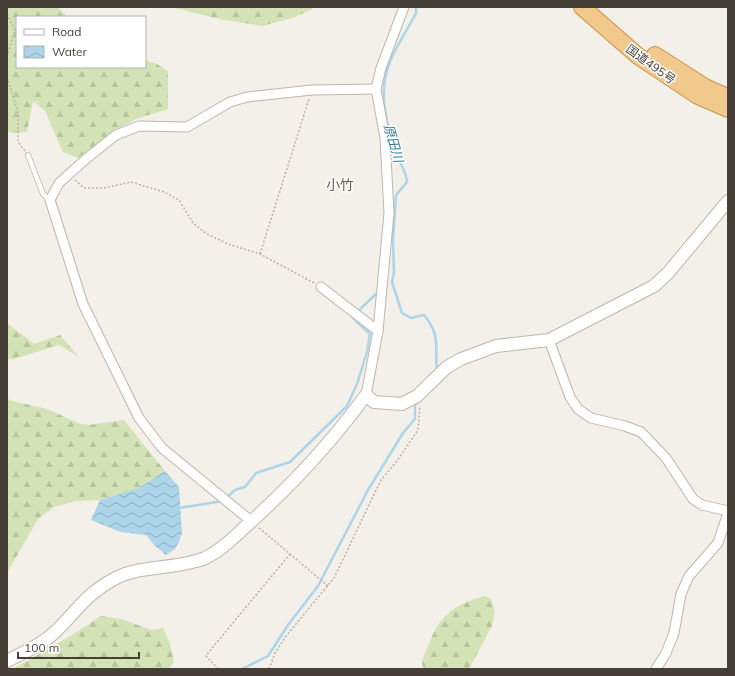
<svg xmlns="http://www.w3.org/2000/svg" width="735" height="676" font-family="Mulish,'Noto Sans JP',sans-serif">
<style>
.forest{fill:url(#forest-firs)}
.water{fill:url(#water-waves)}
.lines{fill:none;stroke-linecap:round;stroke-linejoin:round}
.stream{stroke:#acd5e9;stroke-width:2.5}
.service-casing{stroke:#bdb6ad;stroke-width:6}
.minor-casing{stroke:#bdb6ad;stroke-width:11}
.tertiary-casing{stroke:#bdb6ad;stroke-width:14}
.trunk-casing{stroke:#cd9149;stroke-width:18}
.path{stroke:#beb09f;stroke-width:1.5;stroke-dasharray:2 2;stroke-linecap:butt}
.service{stroke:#fff;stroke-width:4.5}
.minor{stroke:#fff;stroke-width:9}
.tertiary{stroke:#fff;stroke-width:12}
.trunk{stroke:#f2c98c;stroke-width:16}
.labels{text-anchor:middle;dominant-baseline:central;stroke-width:3;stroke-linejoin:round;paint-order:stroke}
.street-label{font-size:12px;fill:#463f38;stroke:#fff}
.water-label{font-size:13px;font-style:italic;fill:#3a7da0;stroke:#fff}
.quarter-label{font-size:14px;fill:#675c51;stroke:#fff}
</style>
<defs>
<pattern id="forest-firs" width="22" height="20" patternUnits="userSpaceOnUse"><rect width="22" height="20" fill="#d3e3b6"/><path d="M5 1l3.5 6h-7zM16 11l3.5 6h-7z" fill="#b6c49d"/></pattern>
<pattern id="water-waves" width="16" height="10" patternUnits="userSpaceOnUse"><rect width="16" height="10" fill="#acd5e9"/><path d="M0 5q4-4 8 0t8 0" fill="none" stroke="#8eaebe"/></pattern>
</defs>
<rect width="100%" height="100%" fill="#f3efe9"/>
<g class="forest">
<polygon points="7,7 58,7 67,17 17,17 17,67 145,67 145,60 157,64 168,71 168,109 136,119 111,133 78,158 63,152 45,111 33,101 27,132 11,133 7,131"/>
<polygon points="171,7 314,7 311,10 292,18 262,26 219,19"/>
<polygon points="7,323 34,344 60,335 79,357 59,345 14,359 7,359"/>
<polygon points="7,399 12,401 47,409 80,424 89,425 124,420 165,471 139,488 100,500 75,501 54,507 38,519 7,573"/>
<path d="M485 596 491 599 495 611 492 626 469 669H424C420 662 424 656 427 649 438 617 452 605 485 596Z"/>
<polygon points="101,616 122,619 151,630 163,628 170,644 174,662 169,669 13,669 72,635"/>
</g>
<polygon class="water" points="165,471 179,487 182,534 176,548 166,555 155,546 146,535 121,532 91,520 100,500 139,488"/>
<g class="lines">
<g class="stream">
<path d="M416 7V13C406 33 389 56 385 79 381 100 387 125 393 145 396 158 406 169 407 182L396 195 393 240 394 272 392 282 402 313 411 318 424 315C442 337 434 346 437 371"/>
<polyline points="179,508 223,501 235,490 245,487 256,473 290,462 347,406 357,384 367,352 370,334 352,317 379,291"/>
<polyline points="242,669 268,656 288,625 318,586 368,490 403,433 415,419 415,404 417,402"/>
</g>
<defs>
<polyline id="service" points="28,155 43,194 50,200"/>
<g id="minor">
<polyline points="321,287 378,331"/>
<polyline points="549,340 570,397 578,409 591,418 625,426 641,432 666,458 693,499 702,505 728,511"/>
<polyline points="366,395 378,331 389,213 385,138 376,89 381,68 404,7"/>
<polyline points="251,521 162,448 139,418 83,304 50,200 59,183 86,159 116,135 139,126 187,127 230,102 247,97 312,90 376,89"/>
<polyline points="656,669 666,653 674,633 681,594 689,576 718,543 728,513"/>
</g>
<path id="tertiary" d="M7 661C24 652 42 645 56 631 77 611 86 594 114 579 142 564 176 570 205 558 220 551 232 539 244 528 289 488 331 443 366 395L374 402 402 404 417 396 447 367 461 359 496 346 549 340 654 286 668 273 728 201"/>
<g id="trunk">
<polyline points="582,7 638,56 698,96 728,109"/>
<polyline points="655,55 705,87 725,96"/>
</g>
</defs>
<use href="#service" class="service-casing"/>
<use href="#minor" class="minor-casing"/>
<use href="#tertiary" class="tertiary-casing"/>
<use href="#trunk" class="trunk-casing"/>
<g class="path">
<polyline points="7,14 15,30 7,56"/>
<polyline points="7,77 18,112 18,142 25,151"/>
<polyline points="75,180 84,188 104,188 131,182 164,192 179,200 193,223 207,234 228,244 260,254 314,283"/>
<polyline points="260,254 309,99"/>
<polyline points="259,528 328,586"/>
<polyline points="218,669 206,656 208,653 290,554"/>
<polyline points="269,669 275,653 286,636 334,578 381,480 397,461 418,430 420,406"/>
</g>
<use href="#service" class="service"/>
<use href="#minor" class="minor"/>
<use href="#tertiary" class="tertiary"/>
<use href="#trunk" class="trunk"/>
</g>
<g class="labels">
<g class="street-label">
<text transform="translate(651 64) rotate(36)">国道495号</text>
</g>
<g class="water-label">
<text transform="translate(394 143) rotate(74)">原田川</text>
</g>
<g class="quarter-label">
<text x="340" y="185">小竹</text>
</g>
</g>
<rect width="735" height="676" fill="none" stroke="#463f38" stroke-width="16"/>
<rect x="16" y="16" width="130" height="52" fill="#ffffff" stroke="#b5b2af"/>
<rect x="24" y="29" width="20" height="6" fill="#ffffff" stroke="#b5b2af"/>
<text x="52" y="36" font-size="12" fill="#463f38">Road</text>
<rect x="24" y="46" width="20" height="12" fill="url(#water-waves)" stroke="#b5b2af"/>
<text x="52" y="56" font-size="12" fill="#463f38">Water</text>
<path d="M18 652v6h121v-6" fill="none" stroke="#463f38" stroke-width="2"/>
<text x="24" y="652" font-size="12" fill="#463f38" stroke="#ffffff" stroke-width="3" paint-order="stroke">100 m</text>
</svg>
